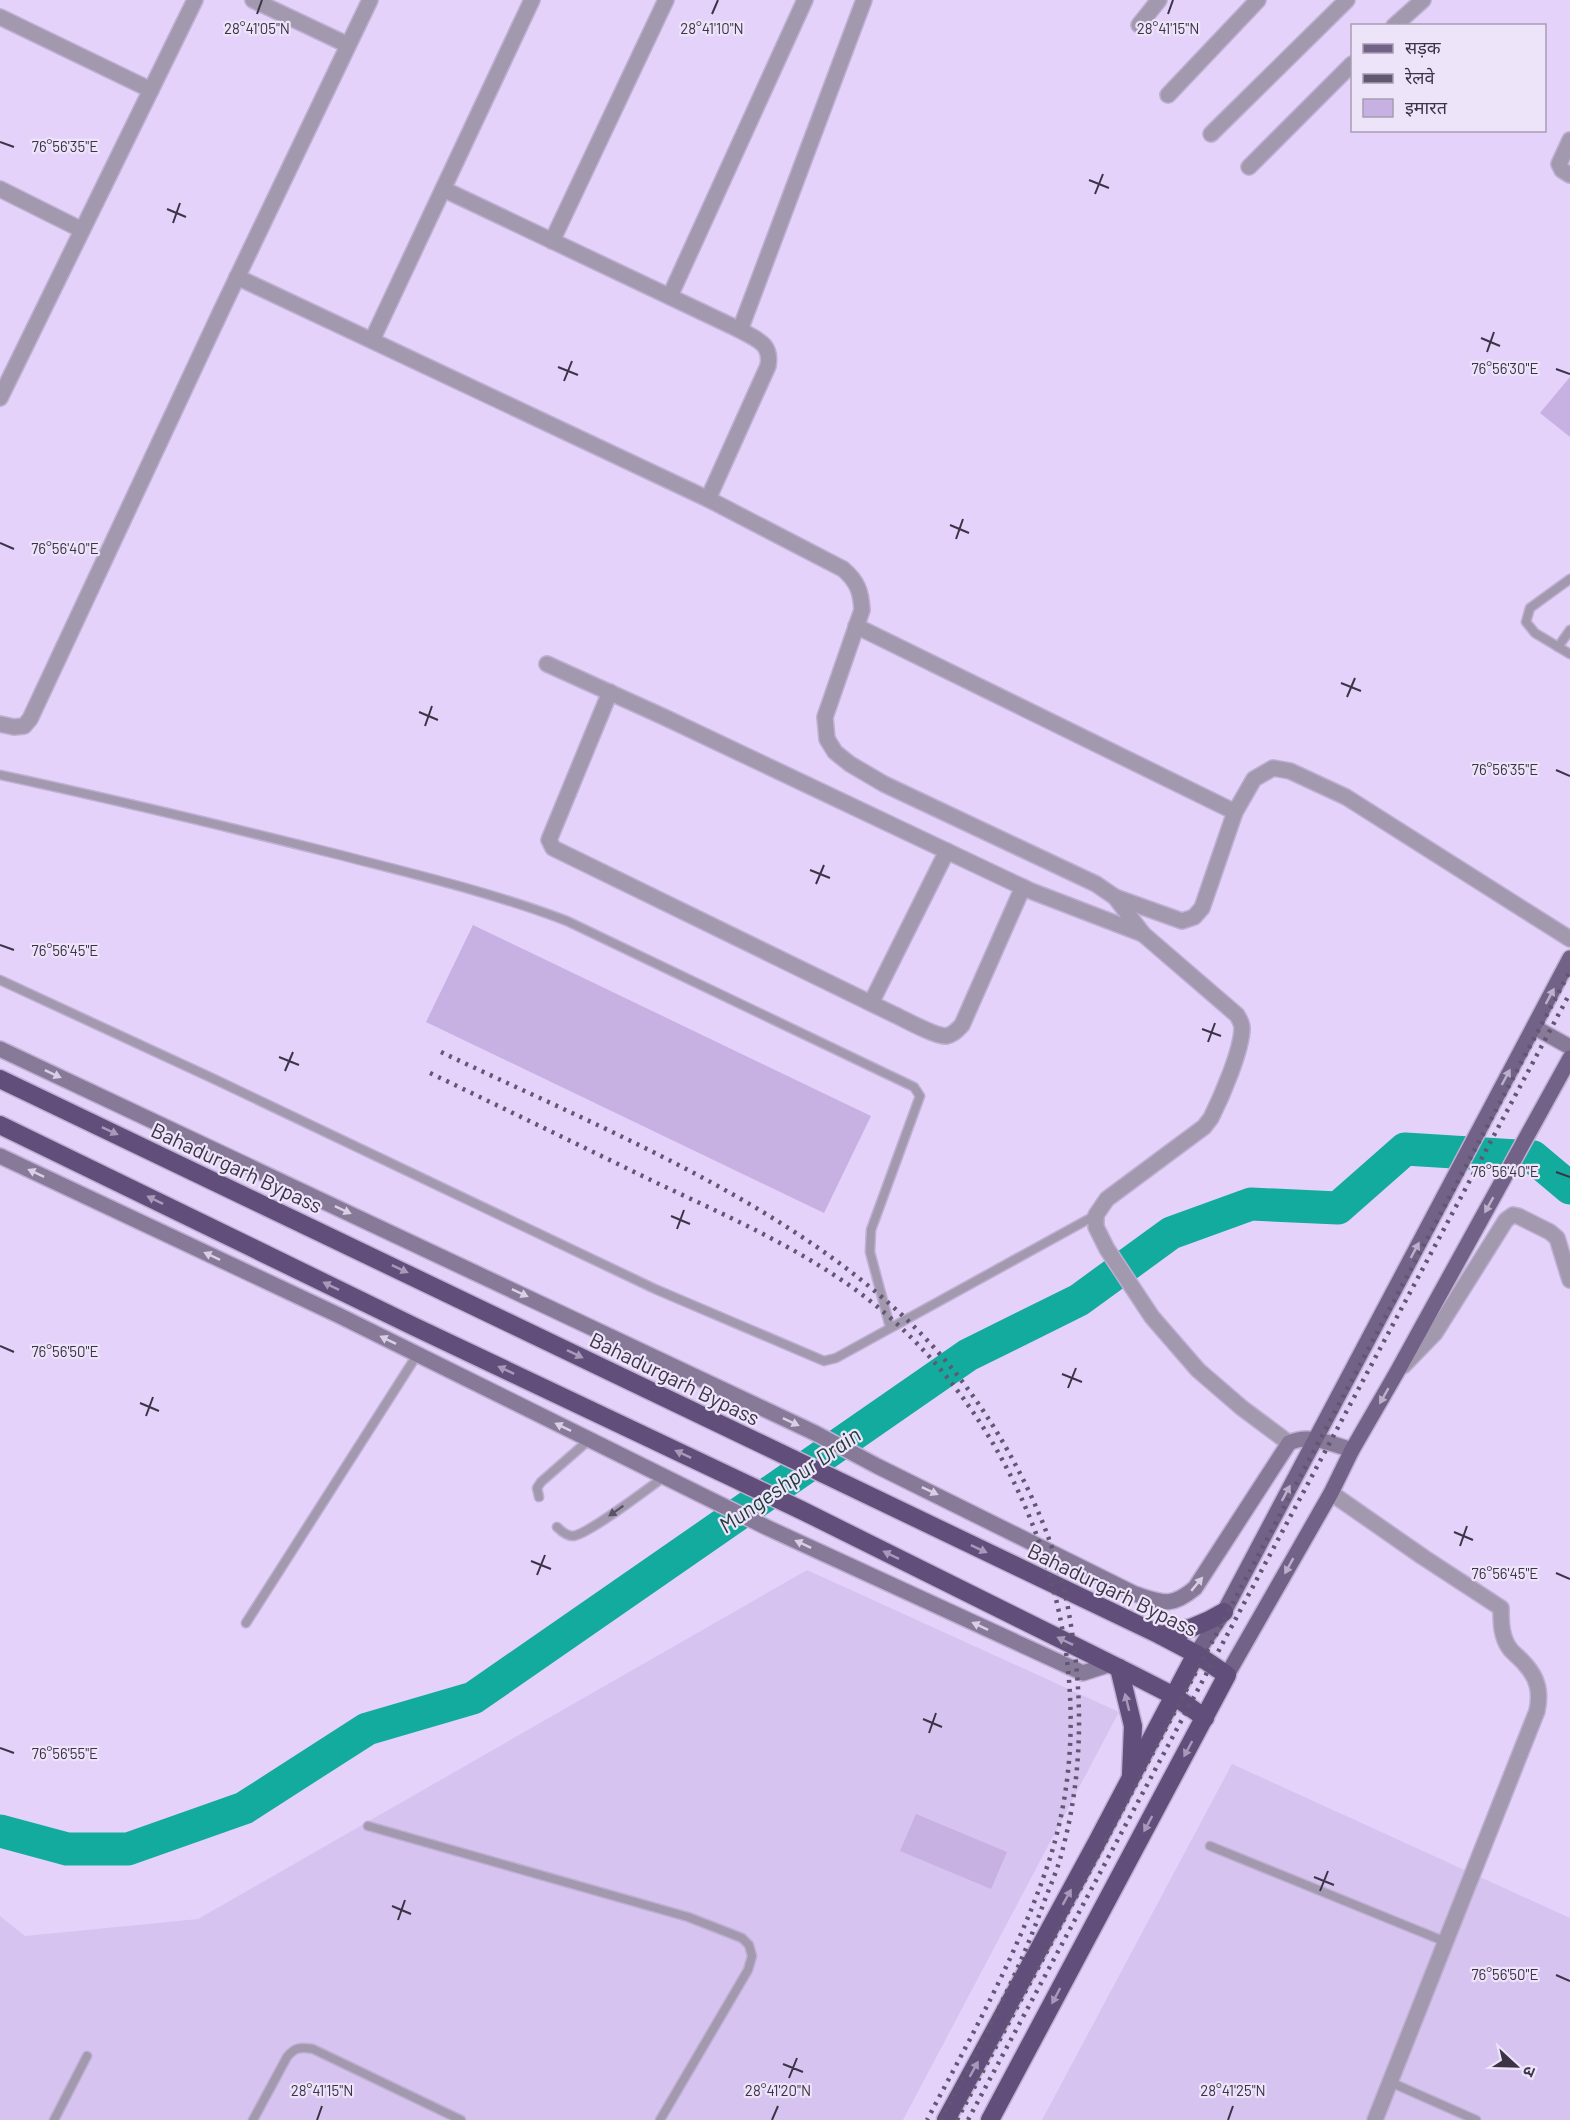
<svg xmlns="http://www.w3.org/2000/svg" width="1570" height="2120" font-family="Barlow,'Noto Sans Devanagari',sans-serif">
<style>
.built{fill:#d7c3f0}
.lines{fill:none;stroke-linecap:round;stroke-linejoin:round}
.stream{stroke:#1f8784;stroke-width:5}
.river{stroke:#13ab9e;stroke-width:33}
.building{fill:#c7b1e3}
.lane-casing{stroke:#bfafd3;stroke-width:11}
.street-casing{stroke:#bfafd3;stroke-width:18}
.secondary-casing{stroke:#bfafd3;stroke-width:18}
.primary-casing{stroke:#bfafd3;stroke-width:18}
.highway-casing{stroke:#bfafd3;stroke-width:21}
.lane{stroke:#a299af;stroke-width:8}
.street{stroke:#a299af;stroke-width:15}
.secondary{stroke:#877998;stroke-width:15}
.primary{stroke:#736288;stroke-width:15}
.highway{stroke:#624e7a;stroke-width:18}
.rail{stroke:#625770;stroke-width:4.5;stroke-dasharray:3 6;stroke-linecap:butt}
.oneway{fill:#bcb0cc}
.oneway2{fill:#d9cfe6}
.oneway3{fill:#a899ba}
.oneway4{fill:#5b5266}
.ticks{fill:none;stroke:#3c3347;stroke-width:2}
.labels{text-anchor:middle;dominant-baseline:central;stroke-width:4.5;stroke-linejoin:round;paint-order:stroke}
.street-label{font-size:21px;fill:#3c3347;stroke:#ede4f9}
.water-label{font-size:22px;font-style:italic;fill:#1d3936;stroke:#ede4f9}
.ticks-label{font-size:15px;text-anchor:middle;fill:#3c3347;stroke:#ede4f9;stroke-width:4.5;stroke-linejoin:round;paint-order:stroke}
</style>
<rect width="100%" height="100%" fill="#e4d2fb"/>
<g class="built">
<polygon points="807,1570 1119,1712 903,2120 0,2120 0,1916 25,1936 198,1919"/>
<polygon points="1232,1764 1570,1918 1570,2120 1042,2120"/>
</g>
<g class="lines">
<polyline class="stream" points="1569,1187 1570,1182"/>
<polyline class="river" points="0,1831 67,1849 128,1849 244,1808 367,1729 473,1698 968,1355 1079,1300 1171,1233 1251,1204 1338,1208 1405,1149 1533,1157 1570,1188"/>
</g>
<g class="building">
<polygon points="1570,377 1570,437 1540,413"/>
<polygon points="473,925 871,1116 824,1213 426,1022"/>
<polygon points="916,1814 1007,1852 991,1889 900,1851"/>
</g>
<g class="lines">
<defs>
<g id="lane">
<polyline points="1570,579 1530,608 1526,622 1535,633 1570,654"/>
<polyline points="1558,647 1570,630"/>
<path d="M0 775C112 799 224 826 336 854 413 874 491 892 567 921L914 1087 920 1096 871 1230 870 1252 890 1327"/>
<polyline points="0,980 214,1079 655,1289 824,1361 836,1358 1096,1215"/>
<polyline points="539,1497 537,1488 541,1482 589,1440"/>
<path d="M557 1527C561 1531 567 1536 573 1536 589 1534 647 1489 664 1477"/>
<polyline points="246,1623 417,1355"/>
<polyline points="368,1826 688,1917 742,1938 749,1945 752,1956 748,1970 660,2120"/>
<polyline points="1210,1846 1446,1942"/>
<polyline points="1390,2082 1476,2120"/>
<polyline points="54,2120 87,2056"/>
<path d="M253 2120 287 2057C295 2047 301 2047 313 2049L461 2120"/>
</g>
<g id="street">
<polyline points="253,0 348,45"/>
<polyline points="0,17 151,90"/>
<polyline points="1139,25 1159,0"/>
<polyline points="1394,26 1423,0"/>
<polyline points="1168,95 1258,0"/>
<polyline points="1211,134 1347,0"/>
<polyline points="1570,140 1559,164 1562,170 1570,175"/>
<polyline points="1249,167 1352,64"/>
<polyline points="0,189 82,230"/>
<path d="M443 189 740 330C757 340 772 343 768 366L708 499"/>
<polyline points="552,241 666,0"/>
<path d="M237 277 708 499 843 569C857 581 861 591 862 610L825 717 827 739 835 752 850 764 884 784 1096 884 1115 897 1143 934 1237 1015C1239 1019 1242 1023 1242 1028 1242 1050 1221 1098 1211 1118L1204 1127 1107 1199 1096 1215V1227L1107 1249 1152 1317 1198 1370 1242 1408 1289 1443"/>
<polyline points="670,296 805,0"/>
<polyline points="740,330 864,0"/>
<polyline points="372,340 532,0"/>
<polyline points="0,398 195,0"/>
<polyline points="856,626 1235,812"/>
<polyline points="547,664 664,717 1031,891 1143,934"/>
<path d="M610 692 549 840 553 848 893 1014C906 1020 934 1036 946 1036 953 1035 957 1030 962 1025L1023 887"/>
<polyline points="0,724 14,727 24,726 30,719 221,311 370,0"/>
<polyline points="1115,897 1182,921 1194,917 1202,908 1235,812 1254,779 1273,768 1290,771 1346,797 1570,939"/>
<polyline points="871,1003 947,851"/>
<polyline points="1403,1366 1435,1333 1506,1220 1513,1215 1518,1216 1550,1232 1557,1238 1570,1280"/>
<path d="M1331 1493 1423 1557 1501 1608C1501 1622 1501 1637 1510 1649 1514 1654 1520 1658 1524 1663 1538 1678 1541 1692 1537 1711L1375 2120"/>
</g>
<g id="secondary">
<polyline points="1534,1027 1570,1047"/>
<path d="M0 1049 815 1433 877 1466 1135 1594C1163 1603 1171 1608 1195 1588L1289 1443C1309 1433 1332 1444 1352 1450"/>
<polyline points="0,1156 338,1315 768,1528 1083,1673 1111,1664"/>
</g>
<g id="primary">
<polyline points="1196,1654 1224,1612 1570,958"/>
<polyline points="1227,1675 1331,1493 1352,1450 1397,1372 1570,1058"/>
</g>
<g id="highway">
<polyline points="0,1079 1160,1635 1196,1654 1227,1675 990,2120"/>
<polyline points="0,1125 415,1327 801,1510 1135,1676 1174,1696 1205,1718"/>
<path d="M1160 1635C1184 1632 1203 1625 1224 1612"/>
<polyline points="1119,1668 1133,1726 1131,1774"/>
<polyline points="946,2120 1097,1842 1196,1654"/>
</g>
</defs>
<use href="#lane" class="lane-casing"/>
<use href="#street" class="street-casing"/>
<use href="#secondary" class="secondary-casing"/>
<use href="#primary" class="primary-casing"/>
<use href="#highway" class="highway-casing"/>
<use href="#lane" class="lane"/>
<use href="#street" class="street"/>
<use href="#secondary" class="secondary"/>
<use href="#primary" class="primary"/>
<use href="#highway" class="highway"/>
<g class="rail">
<path d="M441 1052C592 1124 766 1193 892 1306 942 1350 983 1404 1014 1462 1039 1508 1058 1556 1068 1608 1083 1689 1084 1768 1063 1848 1059 1866 1051 1884 1044 1902 1017 1978 979 2049 941 2120"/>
<path d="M430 1073C507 1110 583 1147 659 1184 723 1214 788 1243 846 1283 1021 1404 1115 1653 1050 1858 1020 1950 972 2035 927 2120"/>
<polyline points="957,2120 1570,971"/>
<polyline points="968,2120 1570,993"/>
</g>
</g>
<defs><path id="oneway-solid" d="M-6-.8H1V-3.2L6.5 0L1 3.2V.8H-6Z" transform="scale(1.5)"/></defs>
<g class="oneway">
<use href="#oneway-solid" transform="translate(1550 996) rotate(-62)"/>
<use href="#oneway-solid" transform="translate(1506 1077) rotate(-62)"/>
<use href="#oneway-solid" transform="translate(1489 1205) rotate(119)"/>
<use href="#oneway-solid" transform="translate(1415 1250) rotate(-62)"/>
<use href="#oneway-solid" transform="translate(1384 1396) rotate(120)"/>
<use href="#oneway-solid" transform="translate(1286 1493) rotate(-62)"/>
<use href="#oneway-solid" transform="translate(1289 1566) rotate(119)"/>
</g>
<g class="oneway2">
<use href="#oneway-solid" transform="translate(53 1074) rotate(25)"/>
<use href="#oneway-solid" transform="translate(36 1173) rotate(-155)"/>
<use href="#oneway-solid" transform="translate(343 1210) rotate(25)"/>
<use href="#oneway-solid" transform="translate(212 1256) rotate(-155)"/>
<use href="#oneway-solid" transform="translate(520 1293) rotate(25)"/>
<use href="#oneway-solid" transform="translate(388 1340) rotate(-154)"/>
<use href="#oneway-solid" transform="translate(791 1422) rotate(25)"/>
<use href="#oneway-solid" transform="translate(563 1427) rotate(-154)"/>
<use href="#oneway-solid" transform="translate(930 1491) rotate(25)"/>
<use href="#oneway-solid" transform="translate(803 1544) rotate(-155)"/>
<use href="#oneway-solid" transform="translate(1197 1584) rotate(-50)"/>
<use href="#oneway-solid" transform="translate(980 1626) rotate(-155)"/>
</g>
<g class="oneway3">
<use href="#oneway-solid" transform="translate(110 1131) rotate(25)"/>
<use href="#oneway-solid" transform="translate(155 1200) rotate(-154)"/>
<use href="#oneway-solid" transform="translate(400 1269) rotate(25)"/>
<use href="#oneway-solid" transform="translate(331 1286) rotate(-154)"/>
<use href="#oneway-solid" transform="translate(575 1354) rotate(26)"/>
<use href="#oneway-solid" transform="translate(506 1370) rotate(-155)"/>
<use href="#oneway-solid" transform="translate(683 1454) rotate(-155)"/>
<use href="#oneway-solid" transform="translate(979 1549) rotate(25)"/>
<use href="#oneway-solid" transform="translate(891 1555) rotate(-154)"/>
<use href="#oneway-solid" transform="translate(1065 1641) rotate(-154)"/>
<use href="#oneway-solid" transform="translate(1127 1702) rotate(-104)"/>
<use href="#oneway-solid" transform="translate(1188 1749) rotate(118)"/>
<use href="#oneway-solid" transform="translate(1148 1824) rotate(118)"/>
<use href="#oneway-solid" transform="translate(1067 1897) rotate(-61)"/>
<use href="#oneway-solid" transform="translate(1056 1996) rotate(118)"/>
<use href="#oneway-solid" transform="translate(974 2069) rotate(-61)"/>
</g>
<use class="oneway4" href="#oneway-solid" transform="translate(616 1511) rotate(145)"/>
<path class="ticks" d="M257 14 262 0M712 14 718 0M1168 14 1173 0M0 142 14 147M1089 180 1109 188M1095 194 1103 174M167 209 186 217M173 223 180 203M1481 338 1500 346M1487 352 1494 332M558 367 578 375M1556 369 1570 374M564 381 572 361M950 525 969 533M956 539 963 519M0 543 14 549M1341 683 1361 691M1347 697 1355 678M419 712 438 720M425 726 432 706M1556 770 1570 776M810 870 830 878M816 884 824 865M0 945 14 950M1202 1029 1221 1036M1208 1042 1215 1023M279 1057 299 1065M285 1071 293 1052M1556 1172 1570 1177M671 1216 690 1224M677 1229 684 1210M0 1346 14 1352M1062 1374 1082 1382M1068 1388 1076 1368M140 1403 159 1411M146 1416 153 1397M1454 1532 1473 1540M1460 1546 1467 1526M531 1561 551 1569M1556 1573 1570 1579M537 1575 545 1555M923 1719 942 1727M929 1733 936 1713M0 1748 14 1753M1314 1877 1334 1885M1320 1891 1328 1871M392 1906 411 1914M398 1920 405 1900M1556 1975 1570 1981M783 2064 803 2072M789 2078 797 2058M317 2120 322 2106M772 2120 778 2106M1228 2120 1233 2106"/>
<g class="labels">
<g class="street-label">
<text transform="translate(237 1167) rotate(25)">Bahadurgarh Bypass</text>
<text transform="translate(675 1378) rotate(26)">Bahadurgarh Bypass</text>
<text transform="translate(1113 1589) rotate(26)">Bahadurgarh Bypass</text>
</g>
<g class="water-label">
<text transform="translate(789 1479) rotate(-35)">Mungeshpur Drain</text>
</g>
</g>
<g class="ticks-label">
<text x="257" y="34">28°41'05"N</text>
<text x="712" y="34">28°41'10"N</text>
<text x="1168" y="34">28°41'15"N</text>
<text x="65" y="152">76°56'35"E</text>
<text x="1505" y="374">76°56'30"E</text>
<text x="65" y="554">76°56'40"E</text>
<text x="1505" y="775">76°56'35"E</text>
<text x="65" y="956">76°56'45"E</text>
<text x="1505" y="1177">76°56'40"E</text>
<text x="65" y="1357">76°56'50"E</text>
<text x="1505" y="1579">76°56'45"E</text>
<text x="65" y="1759">76°56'55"E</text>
<text x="1505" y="1980">76°56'50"E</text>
<text x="322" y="2096">28°41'15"N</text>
<text x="778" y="2096">28°41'20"N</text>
<text x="1233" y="2096">28°41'25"N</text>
</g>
<rect x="1351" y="24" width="195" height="108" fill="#ede4f9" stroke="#a69db2" stroke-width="1.5"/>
<rect x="1363" y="44" width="30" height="9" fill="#736288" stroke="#a69db2" stroke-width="1.5"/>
<text x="1405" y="54" font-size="18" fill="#3c3347">सड़क</text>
<rect x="1363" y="74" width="30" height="9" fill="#625770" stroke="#a69db2" stroke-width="1.5"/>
<text x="1405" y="84" font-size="18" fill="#3c3347">रेलवे</text>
<rect x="1363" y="99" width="30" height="18" fill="#c7b1e3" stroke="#a69db2" stroke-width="1.5"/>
<text x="1405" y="114" font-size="18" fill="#3c3347">इमारत</text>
<g transform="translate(1516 2066) rotate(112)" stroke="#ede4f9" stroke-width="4.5" paint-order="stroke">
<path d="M0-4.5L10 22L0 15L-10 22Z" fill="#3c3347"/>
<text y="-9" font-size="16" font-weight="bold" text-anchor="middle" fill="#3c3347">उ</text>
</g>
</svg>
